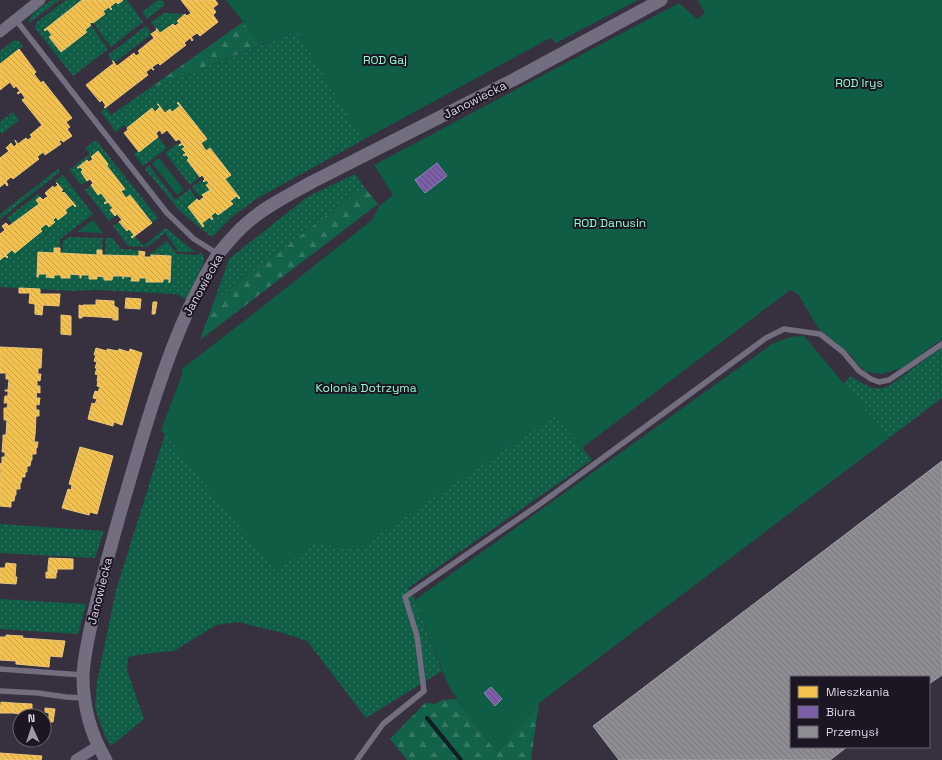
<svg xmlns="http://www.w3.org/2000/svg" width="942" height="760" font-family="'Space Grotesk',sans-serif">
<style>
.grass{fill:url(#grass-dots)}
.forest{fill:url(#forest-firs)}
.green{fill:#105d45}
.homes{fill:url(#homes-back-hatch);stroke:#eac67a}
.offices{fill:url(#offices-back-hatch);stroke:#9780b8}
.industry{fill:url(#industry-back-hatch);stroke:#a4a1aa}
.lines{fill:none;stroke-linecap:round;stroke-linejoin:round}
.stream{stroke:#0f1d24;stroke-width:4}
.service{stroke:#726d7f;stroke-width:5.5}
.minor{stroke:#726d7f;stroke-width:11}
.tertiary{stroke:#726d7f;stroke-width:13}
.labels{text-anchor:middle;dominant-baseline:central;stroke-width:4;stroke-linejoin:round;paint-order:stroke}
.park-label{font-size:12px;fill:#90fbcc;stroke:#1c1622}
.street-label{font-size:12px;fill:#d9d1e1;stroke:#1c1622}
</style>
<defs>
<pattern id="grass-dots" width="8" height="8" patternUnits="userSpaceOnUse"><rect width="8" height="8" fill="#105d45"/><path d="M2 2h.1M6 6h.1" fill="none" stroke="#327360" stroke-width="1.8" stroke-linecap="round"/></pattern>
<pattern id="forest-firs" width="22" height="20" patternUnits="userSpaceOnUse"><rect width="22" height="20" fill="#126249"/><path d="M5 1l3.5 6h-7zM16 11l3.5 6h-7z" fill="#347763"/></pattern>
<pattern id="homes-back-hatch" width="6" height="6" patternUnits="userSpaceOnUse"><rect width="6" height="6" fill="#f2c14e"/><path d="M-1 5l2 2M0 0l6 6M5-1l2 2" fill="none" stroke="#c6a04c"/></pattern>
<pattern id="offices-back-hatch" width="6" height="6" patternUnits="userSpaceOnUse"><rect width="6" height="6" fill="#7b5ea7"/><path d="M-1 5l2 2M0 0l6 6M5-1l2 2" fill="none" stroke="#61507a"/></pattern>
<pattern id="industry-back-hatch" width="6" height="6" patternUnits="userSpaceOnUse"><rect width="6" height="6" fill="#8d8d92"/><path d="M-1 5l2 2M0 0l6 6M5-1l2 2" fill="none" stroke="#76767b"/></pattern>
</defs>
<rect width="100%" height="100%" fill="#37303e"/>
<g class="grass">
<path d="M52 0H60L29 23C30 12 43 6 52 0Z"/>
<polygon points="66,0 82,0 44,30 45,30 47,29 52,35 49,37 61,52 87,32 85,30 91,25 108,49 73,76 35,28 36,23"/>
<polygon points="123,0 127,0 143,22 111,47 93,23 105,14 103,11 109,7 111,10 110,7 116,2 118,4"/>
<polygon points="158,0 161,0 165,5 147,19 142,12"/>
<polygon points="164,13 185,14 176,20 178,23 174,25 172,23 160,33 151,22"/>
<polygon points="146,26 152,34 115,62 112,61 108,55"/>
<polygon points="297,31 363,140 256,199 232,217 212,237 195,224 181,212 145,169 149,165 175,200 190,189 197,199 188,207 203,227 204,226 202,223 210,217 212,220 213,219 211,216 215,212 218,215 232,204 230,201 237,196 239,199 240,198 225,179 230,175 210,148 206,151 201,143 206,138 178,102 180,106 172,112 169,109 165,113 158,104 160,107 155,112 152,108 127,128 124,125 116,132 101,112 105,108 111,115 147,90"/>
<polygon points="14,40 19,41 23,47 18,49 0,63 0,51"/>
<polygon points="13,112 19,120 2,134 0,132 0,122"/>
<polygon points="158,137 167,148 143,166 134,154 137,151 139,152"/>
<polygon points="96,140 158,218 152,223 126,198 121,191 124,189 107,166 108,164 98,151 77,168 78,168 80,167 83,170 81,172 87,181 81,185 69,170 90,154 85,148"/>
<polygon points="178,143 180,145 182,144 185,147 183,149 186,153 183,156 184,156 186,155 189,158 187,160 200,177 190,185 165,153"/>
<polygon points="58,169 60,172 0,219 0,214"/>
<polygon points="355,174 364,187 214,301 229,259 307,197"/>
<polygon points="63,175 93,214 60,239 60,248 54,253 38,252 38,277 39,274 47,274 47,277 54,278 54,275 61,275 61,278 69,278 70,274 80,275 80,278 81,278 81,275 89,275 89,279 97,279 97,276 104,277 104,280 112,280 113,276 123,276 123,279 124,276 132,277 132,281 139,281 139,278 146,278 146,282 162,282 163,279 169,279 170,282 171,256 151,255 151,257 150,257 150,254 167,241 177,254 198,255 201,252 204,258 204,262 186,299 176,294 157,293 96,290 74,291 0,287 0,260 5,256 7,258 8,257 6,255 12,250 15,253 41,232 40,229 46,224 49,227 55,223 53,220 56,217 58,220 67,213 65,210 73,204 75,207 76,206 58,183 55,181"/>
<polygon points="202,180 204,182 206,180 209,183 206,186 210,190 200,197 192,187"/>
<polygon points="91,185 98,195 101,193 107,201 105,203 108,202 113,208 111,211 115,216 109,221 85,190"/>
<polygon points="38,194 40,197 36,200 39,204 12,224 7,218"/>
<polygon points="119,222 127,231 129,229 134,235 132,237 132,238 135,236 143,246 166,228 195,252 179,252 165,233 147,247 128,246 113,226"/>
<polygon points="69,237 103,238 102,250 97,250 97,255 62,253 63,241"/>
<polygon points="106,238 112,238 121,249 139,250 139,256 105,255"/>
<path d="M942 347V398L889 438 844 384 851 376C866 385 871 392 889 386Z"/>
<polygon points="555,415 592,460 408,588 415,600 442,671 366,718 307,641 283,633 238,622 216,625 174,651 144,654 128,657 127,670 144,719 111,746 105,736 95,708 97,682 116,590 165,434 275,570 314,544 358,549"/>
<polygon points="0,524 104,531 95,558 0,553"/>
<polygon points="0,599 86,604 78,634 0,629"/>
</g>
<g class="forest">
<polygon points="243,22 261,45 147,90"/>
<polygon points="364,187 378,204 200,340 214,301"/>
<polygon points="457,699 497,753 539,703 531,759 532,760 407,760 390,739 425,703 435,704 442,700"/>
</g>
<g class="green">
<polygon points="226,0 638,0 556,43 550,38 363,140 297,31 261,45"/>
<polygon points="698,0 942,0 942,339 902,368 882,374 866,372 856,363 853,357 819,329 798,294 790,290 582,448 555,415 358,549 314,544 275,570 161,430 182,375 182,369 248,318 372,220 379,206 393,195 374,165 679,3 697,19 705,13"/>
<polygon points="159,158 184,190 177,195 152,163"/>
<polygon points="93,220 103,233 77,232"/>
<polygon points="804,336 889,438 539,703 497,753 453,693 447,682 415,600 772,344 790,337"/>
</g>
<g class="homes">
<polygon points="82,0 123,0 118,4 116,2 110,7 112,9 111,10 109,7 103,11 105,14 93,23 92,22 89,24 91,25 85,30 87,32 61,52 49,37 52,35 47,29 45,31 44,30"/>
<polygon points="181,0 215,0 218,4 213,8 216,12 213,15 218,22 200,36 197,33 191,37 193,40 192,41 190,38 184,43 186,45 160,65 158,63 152,67 154,70 153,70 151,68 146,72 148,75 105,108 104,107 106,106 102,100 100,102 86,85 114,63 112,61 113,61 117,66 134,53 136,56 140,53 138,51 154,38 151,34 157,30 156,28 160,33 173,24 175,26 179,23 177,21 185,14 187,16 191,13"/>
<polygon points="19,49 36,72 34,74 41,83 43,81 72,118 66,122 70,127 67,129 72,136 63,142 61,140 59,141 61,144 45,155 43,152 37,157 39,159 13,179 11,177 6,181 8,185 7,186 5,183 0,187 0,158 9,151 6,148 11,143 14,147 17,144 15,141 15,140 18,144 26,138 28,140 32,137 30,135 42,125 22,100 25,98 21,92 18,94 17,93 20,91 16,86 14,88 10,82 0,90 0,64"/>
<polygon points="178,102 207,139 201,143 206,151 210,148 231,175 225,179 240,198 239,199 237,196 230,201 233,204 218,215 215,212 211,216 213,219 212,220 210,217 202,223 204,226 203,227 188,207 197,199 199,201 204,197 202,195 210,190 206,185 209,183 206,180 204,182 203,181 205,179 202,175 200,177 187,160 189,158 186,155 184,156 183,155 186,153 182,149 185,147 182,144 180,146 179,145 182,143 179,139 176,141 167,130 162,134 160,130 156,133 158,137 139,152 124,133 128,130 127,128 152,108 155,112 160,107 157,104 158,104 165,113 170,109 172,112 180,106 177,103"/>
<polygon points="98,151 108,164 107,166 125,189 121,191 126,198 130,195 152,223 132,238 131,237 134,235 129,229 127,231 119,222 122,220 117,214 115,216 110,210 113,208 108,202 105,204 104,203 107,201 101,193 98,195 91,185 93,183 90,179 87,181 81,172 83,170 80,167 78,168 77,168 87,160 89,162 93,159 91,157"/>
<polygon points="56,183 57,183 63,190 61,191 63,193 64,192 76,206 75,207 73,204 65,210 67,213 58,220 56,217 53,220 55,222 49,227 46,224 40,229 42,231 15,253 12,250 6,255 8,257 7,258 5,256 0,260 0,234 5,230 2,226 6,223 9,226 39,204 36,200 40,197 43,200 45,198 48,197 45,193 53,186 54,188 58,185"/>
<polygon points="54,248 60,248 60,253 97,255 97,250 102,250 102,255 139,256 139,251 145,252 144,257 151,257 151,255 171,256 170,282 169,283 169,279 163,279 163,282 146,282 146,278 139,278 139,281 131,281 132,277 124,276 123,279 123,276 113,276 112,280 104,280 104,277 97,276 97,279 89,279 89,275 81,275 81,278 80,278 80,275 70,274 70,278 61,278 61,275 54,275 54,278 46,277 47,274 39,274 38,277 37,277 38,252 54,253"/>
<polygon points="19,288 40,289 40,294 60,294 59,306 43,305 42,315 35,314 35,304 29,303 30,293 19,293"/>
<polygon points="126,298 141,299 140,309 125,308"/>
<polygon points="96,300 114,301 114,306 118,308 118,320 113,320 113,318 100,317 82,316 82,318 79,318 79,305 83,306 83,305 96,305"/>
<polygon points="153,302 157,302 155,314 152,314"/>
<polygon points="61,315 71,316 71,335 61,334"/>
<polygon points="0,347 42,349 41,368 38,368 38,374 41,374 40,381 37,380 37,386 40,386 40,393 37,392 36,398 40,398 39,405 36,404 36,410 39,410 39,416 36,416 35,435 34,442 38,442 37,448 36,448 36,454 32,454 32,460 31,460 30,466 27,466 27,472 25,472 25,477 22,477 21,483 20,483 20,489 16,489 16,495 15,495 14,501 11,501 11,507 0,506 0,480 1,470 0,470 0,464 2,463 2,457 5,457 5,452 2,452 3,440 3,435 6,435 7,420 4,420 4,408 7,408 8,403 4,403 5,396 8,396 8,391 5,391 5,390 8,390 9,379 6,379 6,373 0,373"/>
<polygon points="96,348 107,351 107,349 118,351 119,349 129,352 130,349 142,353 122,425 114,422 113,426 88,419 92,403 95,404 97,399 93,398 95,391 98,392 100,387 97,386 98,381 97,381 98,375 95,374 97,368 95,368 97,362 94,361 96,355 94,355"/>
<polygon points="80,447 113,456 97,514 90,512 89,515 62,508 68,489 71,490 72,485 69,484"/>
<polygon points="49,558 73,559 73,569 57,569 57,573 48,572 48,567"/>
<polygon points="6,563 16,564 15,577 17,577 16,584 0,583 0,568 5,568"/>
<polygon points="46,572 56,573 56,578 46,578"/>
<polygon points="6,635 23,636 22,638 65,641 62,657 50,656 49,667 16,664 16,661 0,660 0,637 6,637"/>
<polygon points="1,702 13,703 13,713 0,713"/>
<polygon points="13,703 32,704 32,710 29,710 28,715 13,713"/>
<polygon points="45,708 55,709 53,722 49,722 49,713 45,712"/>
<polygon points="0,753 42,756 41,760 0,760"/>
</g>
<g class="offices">
<polygon points="437,163 447,176 425,193 415,180"/>
<polygon points="491,687 502,699 495,706 484,693"/>
</g>
<polygon class="industry" points="942,461 942,675 929,684 929,677 791,677 791,747 847,747 830,760 619,760 593,726"/>
<g class="lines">
<polyline class="stream" points="427,718 461,760"/>
<g class="service">
<polyline points="16,20 167,213 194,239 218,254"/>
<polyline points="0,669 83,675"/>
<polyline points="0,691 38,693 66,697 84,698"/>
<polyline points="357,760 383,724 424,691 417,636 405,597 540,504 766,338 784,329 820,334 843,352 859,371 871,379 879,382 889,380 942,344"/>
</g>
<g class="minor">
<polyline points="0,32 40,0"/>
<polyline points="76,760 98,746"/>
</g>
<path class="tertiary" d="M106 760C91 735 83 706 83 676 84 653 90 630 95 608 103 575 112 542 121 510 141 442 160 372 189 308 198 289 207 270 219 253 228 242 237 231 248 222 266 206 291 194 312 182L513 80 661 0"/>
</g>
<g class="labels">
<g class="park-label">
<text x="385" y="60">ROD Gaj</text>
<text x="859" y="83">ROD Irys</text>
<text x="610" y="223">ROD Danusin</text>
<text x="366" y="388">Kolonia Dotrzyma</text>
</g>
<g class="street-label">
<text transform="translate(475 100) rotate(-27)">Janowiecka</text>
<text transform="translate(203 285) rotate(-61)">Janowiecka</text>
<text transform="translate(100 591) rotate(-76)">Janowiecka</text>
</g>
</g>
<rect x="790" y="676" width="140" height="72" fill="#1c1622" stroke="#68616e"/>
<rect x="798" y="686" width="20" height="12" fill="#f2c14e" stroke="#68616e"/>
<text x="826" y="696" font-size="12" fill="#d9d1e1">Mieszkania</text>
<rect x="798" y="706" width="20" height="12" fill="#7b5ea7" stroke="#68616e"/>
<text x="826" y="716" font-size="12" fill="#d9d1e1">Biura</text>
<rect x="798" y="726" width="20" height="12" fill="#8d8d92" stroke="#68616e"/>
<text x="826" y="736" font-size="12" fill="#d9d1e1">Przemysł</text>
<g transform="translate(32 728) rotate(357)"><circle r="19" fill="#1c1622" stroke="#68616e"/>
<path d="M0-3L7 15L0 10L-7 15Z" fill="#a099a8"/>
<text y="-6" font-size="11" font-weight="bold" text-anchor="middle" fill="#d9d1e1">N</text>
</g>
</svg>
